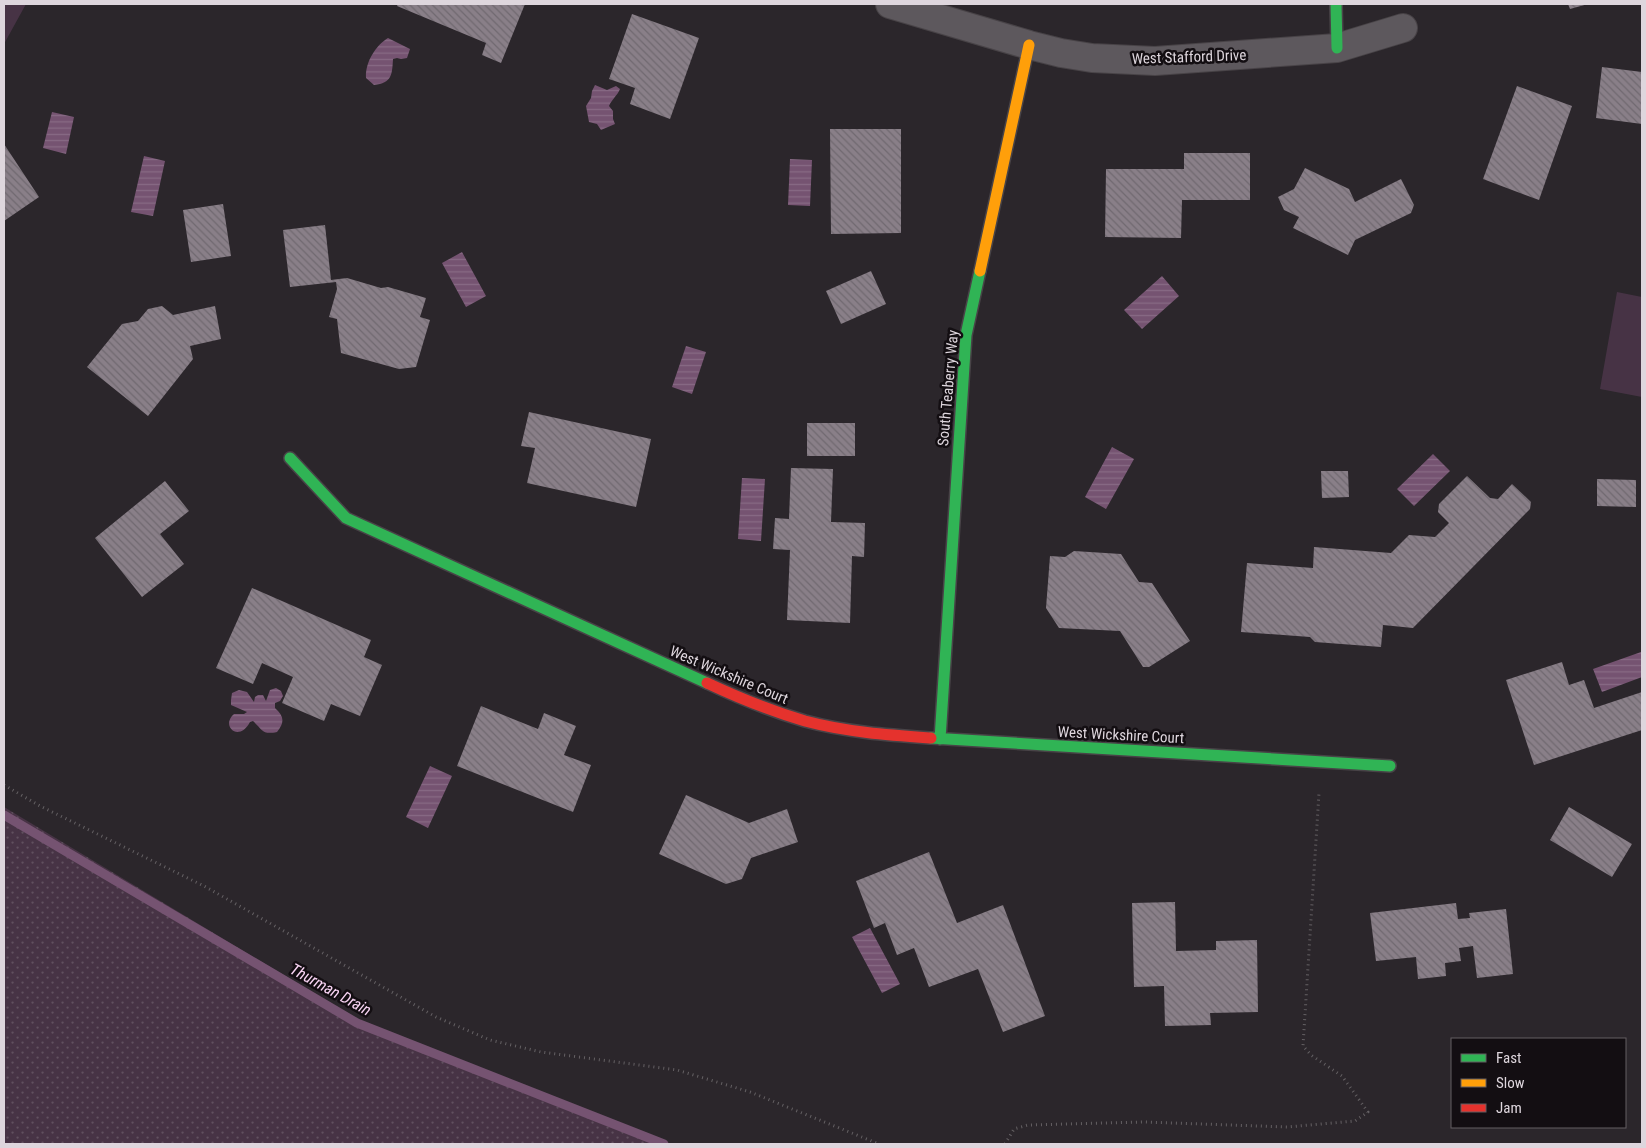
<svg xmlns="http://www.w3.org/2000/svg" width="1646" height="1148" font-family="'Roboto Condensed',sans-serif">
<style>
.grass{fill:url(#grass-dots)}
.park{fill:#473345}
.water{fill:url(#water-rules)}
.lines{fill:none;stroke-linecap:round;stroke-linejoin:round}
.stream{stroke:#755371;stroke-width:9}
.building{fill:url(#building-back-hatch)}
.street-casing{stroke:#484347;stroke-width:30}
.fast-casing{stroke:#484347;stroke-width:14}
.slow-casing{stroke:#484347;stroke-width:14}
.jam-casing{stroke:#484347;stroke-width:14}
.path{stroke:#656164;stroke-width:3;stroke-dasharray:1 4;stroke-linecap:butt}
.street{stroke:#5d585d;stroke-width:28}
.fast{stroke:#30b455;stroke-width:11}
.slow{stroke:#ff9f0a;stroke-width:11}
.jam{stroke:#e5322d;stroke-width:11}
.labels{text-anchor:middle;stroke-width:5;stroke-linejoin:round;paint-order:stroke}
.street-label{font-size:15px;fill:#ded6dd;stroke:#130e12}
.water-label{font-size:16px;font-style:italic;fill:#fad5f5;stroke:#130e12}
</style>
<defs>
<pattern id="grass-dots" width="8" height="8" patternUnits="userSpaceOnUse" patternTransform="scale(1.25)"><rect width="8" height="8" fill="#473345"/><path d="M2 2h.1M6 6h.1" fill="none" stroke="#61505f" stroke-width="1.8" stroke-linecap="round"/></pattern>
<pattern id="water-rules" width="6" height="5" patternUnits="userSpaceOnUse" patternTransform="scale(1.25)"><rect width="6" height="5" fill="#755371"/><path d="M0 2.5h6" fill="none" stroke="#886b85"/></pattern>
<pattern id="building-back-hatch" width="6" height="6" patternUnits="userSpaceOnUse" patternTransform="scale(1.25)"><rect width="6" height="6" fill="#897f88"/><path d="M-1 5l2 2M0 0l6 6M5-1l2 2" fill="none" stroke="#706970"/></pattern>
</defs>
<rect width="100%" height="100%" fill="#2b262b"/>
<path class="grass" d="M 4,807 L 380,1033 L 654,1144 L 4,1144 Z"/>
<path class="park" d="M 4,4 L 26,4 L 4,44 Z
M 1617,292 L 1642,297 L 1642,397 L 1600,389 Z"/>
<path class="water" d="M 388,38 L 410,49 L 407,58 L 401,59 L 397,58 L 393,59 C 392,75 392,83 374,85 L 366,78 C 365,63 375,46 388,38 Z
M 595,85 L 607,90 L 616,86 L 620,89 C 617,96 612,99 609,106 L 613,111 L 613,119 L 615,124 L 601,130 L 597,124 L 589,122 L 586,106 L 591,98 L 592,91 Z
M 52,112 L 74,117 L 66,154 L 43,148 Z
M 144,156 L 165,161 L 153,216 L 131,212 Z
M 790,159 L 812,160 L 810,206 L 788,205 Z
M 462,252 L 486,296 L 466,307 L 442,263 Z
M 1162,276 L 1179,296 L 1142,329 L 1124,310 Z
M 686,346 L 706,352 L 692,394 L 672,387 Z
M 1112,447 L 1134,459 L 1106,509 L 1085,497 Z
M 1433,454 L 1450,471 L 1414,506 L 1397,489 Z
M 742,478 L 765,479 L 761,541 L 738,539 Z
M 1641,652 L 1642,657 L 1642,677 L 1602,692 L 1593,669 Z
M 276,688 L 281,691 L 283,696 L 280,701 L 275,703 L 275,708 C 284,716 285,722 277,732 C 262,735 263,730 253,721 L 250,722 C 239,743 220,726 234,714 L 244,714 L 247,712 L 231,705 L 231,700 L 232,693 L 239,690 L 247,692 L 254,702 L 255,697 L 258,695 L 263,695 L 266,701 L 270,690 Z
M 430,766 L 452,776 L 428,828 L 406,817 Z
M 870,928 L 900,984 L 882,993 L 852,937 Z"/>
<g class="lines">
<path class="stream" d="M 4,815 L 357,1023 L 664,1144"/>
</g>
<path class="building" d="M 398,4 L 525,4 L 501,63 L 482,55 L 486,43 L 397,6 Z
M 1568,4 L 1588,4 L 1570,9 Z
M 632,14 L 699,38 L 670,119 L 630,104 L 635,88 L 609,79 Z
M 1602,67 L 1642,72 L 1642,124 L 1596,118 Z
M 1517,86 L 1572,106 L 1539,200 L 1483,179 Z
M 830,129 L 901,129 L 901,233 L 831,234 Z
M 4,144 L 39,197 L 4,221 Z
M 1184,153 L 1250,153 L 1250,200 L 1182,200 L 1181,238 L 1105,237 L 1106,169 L 1184,169 Z
M 1305,168 L 1349,189 L 1355,202 L 1401,179 L 1414,205 L 1411,213 L 1355,240 L 1348,255 L 1293,228 L 1299,217 L 1284,210 L 1278,197 L 1294,189 Z
M 223,204 L 231,256 L 191,262 L 183,210 Z
M 325,225 L 331,280 L 347,278 L 381,288 L 388,287 L 426,298 L 420,317 L 430,320 L 416,367 L 399,369 L 341,353 L 337,319 L 329,317 L 337,289 L 336,282 L 290,287 L 283,230 Z
M 871,271 L 886,304 L 841,324 L 826,291 Z
M 162,306 L 173,315 L 215,306 L 221,339 L 190,346 L 193,359 L 148,416 L 87,367 L 122,324 L 138,321 L 148,309 Z
M 529,412 L 651,439 L 636,507 L 527,483 L 535,448 L 521,446 Z
M 807,423 L 855,423 L 855,456 L 807,456 Z
M 791,468 L 833,469 L 831,522 L 865,523 L 864,557 L 852,556 L 850,623 L 787,620 L 790,550 L 773,549 L 775,518 L 789,519 Z
M 1321,471 L 1348,471 L 1349,497 L 1322,498 Z
M 1467,476 L 1490,498 L 1498,499 L 1512,484 L 1531,502 L 1530,509 L 1413,628 L 1383,625 L 1381,647 L 1315,642 L 1310,637 L 1241,632 L 1247,563 L 1313,568 L 1314,547 L 1391,553 L 1409,535 L 1435,537 L 1449,523 L 1438,512 L 1439,504 Z
M 1597,479 L 1636,480 L 1636,507 L 1597,506 Z
M 165,481 L 189,511 L 160,534 L 184,564 L 142,597 L 95,538 Z
M 1074,551 L 1121,554 L 1139,582 L 1152,583 L 1190,641 L 1149,667 L 1143,667 L 1120,631 L 1059,628 L 1046,608 L 1050,556 L 1065,557 Z
M 252,588 L 371,640 L 364,657 L 382,665 L 360,716 L 331,704 L 324,721 L 282,703 L 293,677 L 262,663 L 253,684 L 216,668 Z
M 1562,662 L 1569,685 L 1584,680 L 1594,708 L 1642,692 L 1642,730 L 1534,765 L 1506,680 Z
M 481,706 L 538,729 L 544,713 L 576,726 L 564,755 L 591,765 L 573,812 L 457,766 Z
M 686,795 L 749,823 L 787,809 L 798,842 L 751,858 L 742,879 L 726,884 L 659,854 Z
M 1569,807 L 1632,844 L 1612,877 L 1550,840 Z
M 929,852 L 957,923 L 1003,905 L 1045,1016 L 1003,1032 L 978,969 L 929,987 L 914,948 L 897,955 L 885,923 L 874,928 L 856,881 Z
M 1175,902 L 1176,951 L 1216,950 L 1216,941 L 1257,940 L 1258,1012 L 1210,1013 L 1211,1025 L 1165,1026 L 1164,986 L 1134,987 L 1132,903 Z
M 1456,903 L 1458,919 L 1470,918 L 1469,913 L 1506,909 L 1513,974 L 1477,978 L 1473,946 L 1459,948 L 1461,961 L 1445,963 L 1446,976 L 1418,979 L 1416,957 L 1376,961 L 1370,913 Z"/>
<g class="lines">
<defs>
<path id="street" d="M 890,4 L 1029,45 L 1061,53 L 1092,58 L 1155,61 L 1337,48 L 1403,28"/>
<path id="fast" d="M 1336,4 L 1337,48
M 290,458 L 346,518 L 707,683
M 931,738 L 1390,766
M 940,739 L 966,335 L 980,271"/>
<path id="slow" d="M 980,271 L 1029,45"/>
<path id="jam" d="M 707,683 C 739,698 771,711 805,721 C 846,732 889,735 931,738"/>
</defs>
<use href="#street" class="street-casing"/>
<use href="#fast" class="fast-casing"/>
<use href="#slow" class="slow-casing"/>
<use href="#jam" class="jam-casing"/>
<path class="path" d="M 4,785 L 40,806 L 204,886 L 436,1017 L 490,1040 L 541,1052 L 677,1070 L 750,1092 L 879,1144
M 1005,1144 L 1014,1129 L 1028,1125 L 1144,1122 L 1287,1127 L 1355,1121 L 1368,1112 L 1342,1076 L 1311,1055 L 1303,1046 L 1319,793"/>
<use href="#street" class="street"/>
<use href="#fast" class="fast"/>
<use href="#slow" class="slow"/>
<use href="#jam" class="jam"/>
</g>
<g class="labels">
<g class="street-label">
<text transform="translate(1189 57) rotate(-2)" y="5">West Stafford Drive</text>
<text transform="translate(948 388) rotate(-85)" y="5">South Teaberry Way</text>
<text transform="translate(729 675) rotate(23)" y="5">West Wickshire Court</text>
<text transform="translate(1121 735) rotate(3)" y="5">West Wickshire Court</text>
</g>
<g class="water-label">
<text transform="translate(331 989) rotate(29)" y="6">Thurman Drain</text>
</g>
</g>
<rect width="1646" height="1148" fill="none" stroke="#ded6dd" stroke-width="10"/>
<rect x="1451" y="1038" width="175" height="90" fill="#130e12" stroke="#645e63"/>
<rect x="1461" y="1054" width="25" height="8" fill="#30b455" stroke="#645e63"/>
<text x="1496" y="1063" font-size="15" fill="#ded6dd">Fast</text>
<rect x="1461" y="1079" width="25" height="8" fill="#ff9f0a" stroke="#645e63"/>
<text x="1496" y="1088" font-size="15" fill="#ded6dd">Slow</text>
<rect x="1461" y="1104" width="25" height="8" fill="#e5322d" stroke="#645e63"/>
<text x="1496" y="1113" font-size="15" fill="#ded6dd">Jam</text>
</svg>
